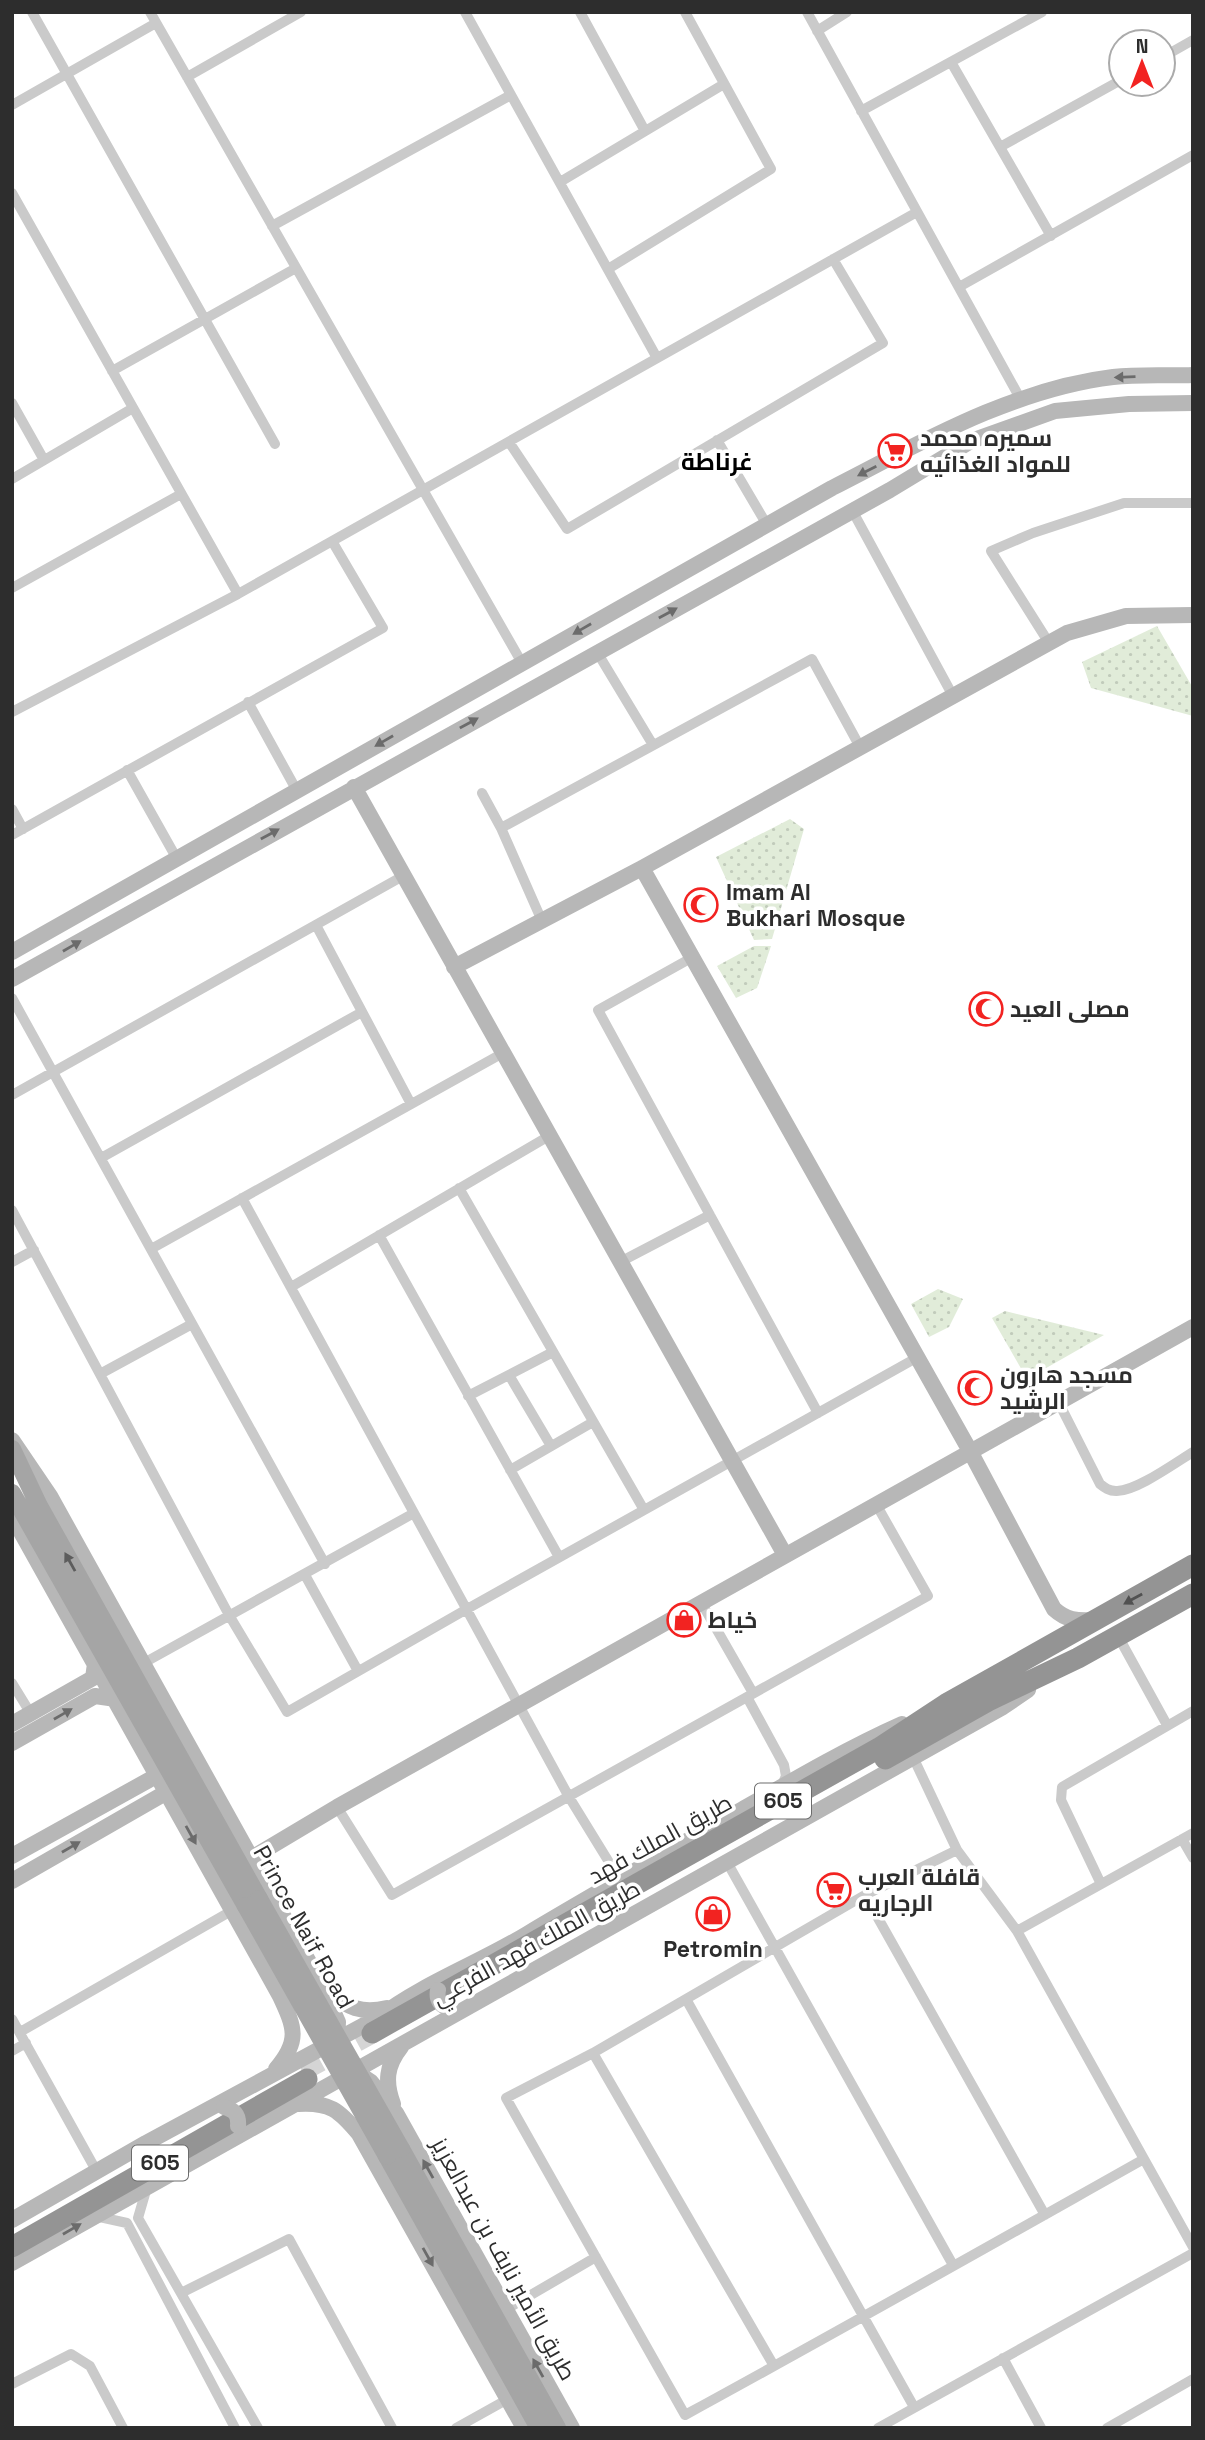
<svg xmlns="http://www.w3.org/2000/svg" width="1205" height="2440" font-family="'Space Grotesk',Cairo,sans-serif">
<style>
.grass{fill:url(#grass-dots)}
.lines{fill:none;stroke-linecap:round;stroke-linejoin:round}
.highway-tunnel{stroke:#d5d5d5;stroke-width:21;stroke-dasharray:21 10;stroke-linecap:butt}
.street{stroke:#cacaca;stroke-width:10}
.secondary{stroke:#b7b7b7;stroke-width:16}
.primary{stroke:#a5a5a5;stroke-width:18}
.highway{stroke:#949494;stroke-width:21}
.secondary-bridge{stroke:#b7b7b7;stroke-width:16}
.primary-bridge{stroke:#a5a5a5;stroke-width:18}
.oneway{fill:#6b6b6b}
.oneway2{fill:#5d5d5d}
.oneway3{fill:#515151}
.labels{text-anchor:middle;stroke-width:7;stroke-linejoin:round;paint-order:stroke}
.shield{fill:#fff;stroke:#6c6c6c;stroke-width:2}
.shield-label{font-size:21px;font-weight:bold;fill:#2d2d2d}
.poi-label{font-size:23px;font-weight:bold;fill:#2d2d2d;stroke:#fff;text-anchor:start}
.street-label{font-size:23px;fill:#2d2d2d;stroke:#fff}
.neighbourhood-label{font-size:24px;font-weight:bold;fill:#000;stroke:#fff}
</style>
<defs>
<pattern id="grass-dots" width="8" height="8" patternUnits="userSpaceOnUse" patternTransform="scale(1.75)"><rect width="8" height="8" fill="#e1ecd9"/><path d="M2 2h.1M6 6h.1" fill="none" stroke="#c1cbbb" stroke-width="1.8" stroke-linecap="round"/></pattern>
</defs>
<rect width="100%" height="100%" fill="#fff"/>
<path class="grass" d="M 1157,626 L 1193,688 L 1193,716 L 1091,688 L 1082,662 Z
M 790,819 L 804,829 L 772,939 L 754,940 L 716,857 Z
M 754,946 L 771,946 L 757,988 L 736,998 L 717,966 Z
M 938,1289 L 963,1299 L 949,1327 L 929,1337 L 911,1304 Z
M 1005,1311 L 1104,1335 L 1027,1379 L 992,1318 Z"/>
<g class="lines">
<path class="highway-tunnel" d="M 302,2071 L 372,2033"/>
<path class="street" d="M 32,12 L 275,444
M 150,12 L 522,663
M 465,12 L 657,358
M 580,12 L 645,131
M 807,12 L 1021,400
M 817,31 L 847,12
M 1163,57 L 1193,40
M 951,62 L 1051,236
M 187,77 L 301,12
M 12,105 L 156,23
M 861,111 L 1042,12
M 1000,147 L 1121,80
M 560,182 L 724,84
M 12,193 L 238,594
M 272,226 L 511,95
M 608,269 L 771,169 L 685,12
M 959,287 L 1193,155
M 112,371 L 296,268
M 12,403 L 44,460
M 717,440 L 767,525
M 509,442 L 567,529 L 883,343 L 833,259
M 12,479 L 133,408
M 852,510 L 953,696
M 12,588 L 181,494
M 1049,643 L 991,551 L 1033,533 L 1124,503 L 1193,503
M 597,652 L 653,745
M 248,702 L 297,791
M 12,712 L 238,594 L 917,212
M 127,770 L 177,859
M 482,793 L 501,828
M 12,809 L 23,829
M 12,835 L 383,628 L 332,541
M 542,921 L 501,828 L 812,659 L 860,747
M 316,925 L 411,1104
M 693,957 L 598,1010 L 818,1413
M 12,998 L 325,1564
M 12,1095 L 403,876
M 101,1158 L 362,1012
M 459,1188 L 644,1510
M 242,1198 L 569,1797 L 612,1867 L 620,1872 L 630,1872
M 12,1210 L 229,1615 L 287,1712 L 467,1609 L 918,1357
M 379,1235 L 559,1557
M 151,1249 L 503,1053
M 12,1262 L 34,1250
M 620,1262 L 710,1215
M 291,1287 L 549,1136
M 100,1374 L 192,1324
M 509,1375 L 551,1446
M 468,1396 L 553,1352
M 1059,1403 L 1100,1484 C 1105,1488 1109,1491 1116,1491 C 1135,1492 1175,1463 1193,1452
M 510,1470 L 593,1422
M 305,1575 L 358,1671
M 701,1602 L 753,1693
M 1118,1636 L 1167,1725
M 142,1664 L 414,1513
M 12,1683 L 31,1714
M 747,1697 L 784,1765 L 786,1776 L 781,1787
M 913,1757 L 957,1850 L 1017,1931 L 1193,2247
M 337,1807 L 392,1895 L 928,1596 L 876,1504
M 1182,1839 L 1193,1858
M 957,1850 L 865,1895 L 593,2053 L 506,2098 L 685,2415 C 839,2331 991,2245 1144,2159
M 727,1862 L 953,2265
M 1101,1884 L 1061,1800 L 1062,1787 L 1193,1711
M 865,1895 L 1045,2215
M 1017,1931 L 1193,1833
M 686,1999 L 914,2407
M 12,2019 L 97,2172
M 20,2032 L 233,1910
M 12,2051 L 26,2043
M 593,2053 L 774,2366
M 147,2187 L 138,2218 L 258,2428
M 95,2216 L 127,2223 L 235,2428
M 181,2293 L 289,2239 L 392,2428
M 505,2310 L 596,2257
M 1003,2358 L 1041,2428
M 12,2384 L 71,2354 L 90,2366 L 123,2428
M 456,2428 L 508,2399
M 878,2428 L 1193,2253
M 1107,2428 L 1193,2379"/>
<path class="secondary" d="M 354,787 L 785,1555
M 642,868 L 970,1451 L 1054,1609 C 1066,1620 1077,1621 1093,1620
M 12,952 L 832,488 C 920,443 1013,389 1113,377 C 1139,374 1166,376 1193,375
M 454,967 L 642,868 L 1067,633 L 1126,616 L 1193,615
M 12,979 L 890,490 L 971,441 L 1055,411 L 1129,404 L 1193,403
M 12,1440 L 50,1496 L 320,1982 L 338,2022 L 337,2040
M 12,1516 L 280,1996 C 295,2028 300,2041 276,2069
M 12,1724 L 93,1678 L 95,1664
M 12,1743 L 95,1696 L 116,1699
M 12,1856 L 158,1775
M 250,1859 L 337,1807 L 1193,1327
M 12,1881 L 167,1792
M 329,1991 C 347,2008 362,2014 387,2008
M 362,2076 L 371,2082 L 396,2113 L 572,2428
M 298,2104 C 330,2102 339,2110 359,2134 L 524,2428
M 393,2104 C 385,2082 386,2066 401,2047
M 12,2220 L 146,2143 L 379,2017 C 424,1983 479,1963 527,1934 C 599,1891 671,1850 743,1809 C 795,1779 848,1748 902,1724
M 12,2263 L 1003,1707 L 1028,1690"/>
<path class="primary" d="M 12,1449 L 39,1506 L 259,1899
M 12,1493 L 246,1906
M 401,2149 L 557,2428
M 387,2156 L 539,2428"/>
<path class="highway" d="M 885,1759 L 988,1701 L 1078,1658 L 1193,1594
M 372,2033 L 879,1748 L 946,1704 L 1193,1565
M 12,2247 L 307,2079"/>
<path class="secondary-bridge" d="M 438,1990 C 436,2000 441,2007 452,2009
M 224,2107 C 235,2110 239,2115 238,2126"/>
<path class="primary-bridge" d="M 259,1899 L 401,2149
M 246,1906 L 387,2156"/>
</g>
<defs><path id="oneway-solid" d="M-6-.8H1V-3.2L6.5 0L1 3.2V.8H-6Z" transform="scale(1.75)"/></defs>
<g class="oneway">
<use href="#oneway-solid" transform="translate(1125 377) rotate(178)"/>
<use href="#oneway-solid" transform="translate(867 471) rotate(153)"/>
<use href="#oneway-solid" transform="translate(668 613) rotate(-29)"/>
<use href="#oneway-solid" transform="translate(582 629) rotate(150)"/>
<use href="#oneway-solid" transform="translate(469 723) rotate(-29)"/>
<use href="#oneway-solid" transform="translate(384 741) rotate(150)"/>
<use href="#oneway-solid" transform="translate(270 834) rotate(-29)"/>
<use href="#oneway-solid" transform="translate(72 946) rotate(-30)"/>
<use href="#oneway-solid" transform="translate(63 1714) rotate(-30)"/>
<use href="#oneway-solid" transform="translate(191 1835) rotate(61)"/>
<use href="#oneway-solid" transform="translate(71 1847) rotate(-30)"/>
<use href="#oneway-solid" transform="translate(428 2169) rotate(-119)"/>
<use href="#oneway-solid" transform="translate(72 2229) rotate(-30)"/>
<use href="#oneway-solid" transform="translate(428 2257) rotate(61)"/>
<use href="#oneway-solid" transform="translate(538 2368) rotate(-119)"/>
</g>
<use class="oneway2" href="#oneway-solid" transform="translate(70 1562) rotate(-119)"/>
<use class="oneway3" href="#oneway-solid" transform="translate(1133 1599) rotate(151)"/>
<defs>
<symbol id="supermarket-ring" viewBox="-11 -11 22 22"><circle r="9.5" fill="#fff" stroke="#f22321" stroke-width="1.5"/><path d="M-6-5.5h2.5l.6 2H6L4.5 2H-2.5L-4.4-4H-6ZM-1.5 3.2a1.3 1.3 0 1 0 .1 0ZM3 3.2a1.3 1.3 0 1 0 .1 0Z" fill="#f22321"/></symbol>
<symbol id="mosque-ring" viewBox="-11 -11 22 22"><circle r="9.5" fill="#fff" stroke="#f22321" stroke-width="1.5"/><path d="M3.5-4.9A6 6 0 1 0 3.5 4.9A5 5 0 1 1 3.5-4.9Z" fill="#f22321"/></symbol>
<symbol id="shop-ring" viewBox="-11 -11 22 22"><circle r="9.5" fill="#fff" stroke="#f22321" stroke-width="1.5"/><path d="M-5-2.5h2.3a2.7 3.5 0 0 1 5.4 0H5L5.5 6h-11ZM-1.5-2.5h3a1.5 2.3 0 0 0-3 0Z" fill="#f22321"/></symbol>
</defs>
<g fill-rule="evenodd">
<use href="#supermarket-ring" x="876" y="432" width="38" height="38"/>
<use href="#mosque-ring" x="682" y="886" width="38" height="38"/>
<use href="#mosque-ring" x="967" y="990" width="38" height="38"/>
<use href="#mosque-ring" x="956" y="1369" width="38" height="38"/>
<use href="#shop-ring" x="665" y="1601" width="38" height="38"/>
<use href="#supermarket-ring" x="815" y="1871" width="38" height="38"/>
<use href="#shop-ring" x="694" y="1895" width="38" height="38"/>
</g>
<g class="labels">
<g class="shield">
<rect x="755" y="1783.5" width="56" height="35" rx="5"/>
<rect x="132" y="2145.5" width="56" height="35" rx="5"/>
</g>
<g class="shield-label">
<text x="783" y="1808">605</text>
<text x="160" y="2170">605</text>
</g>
<g class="poi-label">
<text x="920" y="446">سميره محمد<tspan x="920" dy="26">للمواد الغذائيه</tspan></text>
<text x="726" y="900">Imam Al<tspan x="726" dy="26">Bukhari Mosque</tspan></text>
<text x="1010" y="1017">مصلى العيد</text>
<text x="1000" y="1383">مسجد هارون<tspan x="1000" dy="26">الرشيد</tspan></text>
<text x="708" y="1628">خياط</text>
<text x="858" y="1885">قافلة العرب<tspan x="858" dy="26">الرجاريه</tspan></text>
<text x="713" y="1957" text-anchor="middle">Petromin</text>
</g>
<g class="street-label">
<text transform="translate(660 1839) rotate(-29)" y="8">طريق الملك فهد</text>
<text transform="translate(304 1927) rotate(61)" y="8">Prince Naif Road</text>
<text transform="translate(536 1943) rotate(-29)" y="8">طريق الملك فهد الفرعي</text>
<text transform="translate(504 2259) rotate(61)" y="8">طريق الأمير نايف بن عبدالعزيز</text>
</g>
<g class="neighbourhood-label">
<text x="717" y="470">غرناطة</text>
</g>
</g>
<rect width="1205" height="2440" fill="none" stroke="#2d2d2d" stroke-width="28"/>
<g transform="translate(1142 63)"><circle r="33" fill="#ffffff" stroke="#ababab" stroke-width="2"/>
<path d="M0-5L12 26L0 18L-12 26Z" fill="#f22321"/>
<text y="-10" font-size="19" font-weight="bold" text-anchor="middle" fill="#2d2d2d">N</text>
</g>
</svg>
